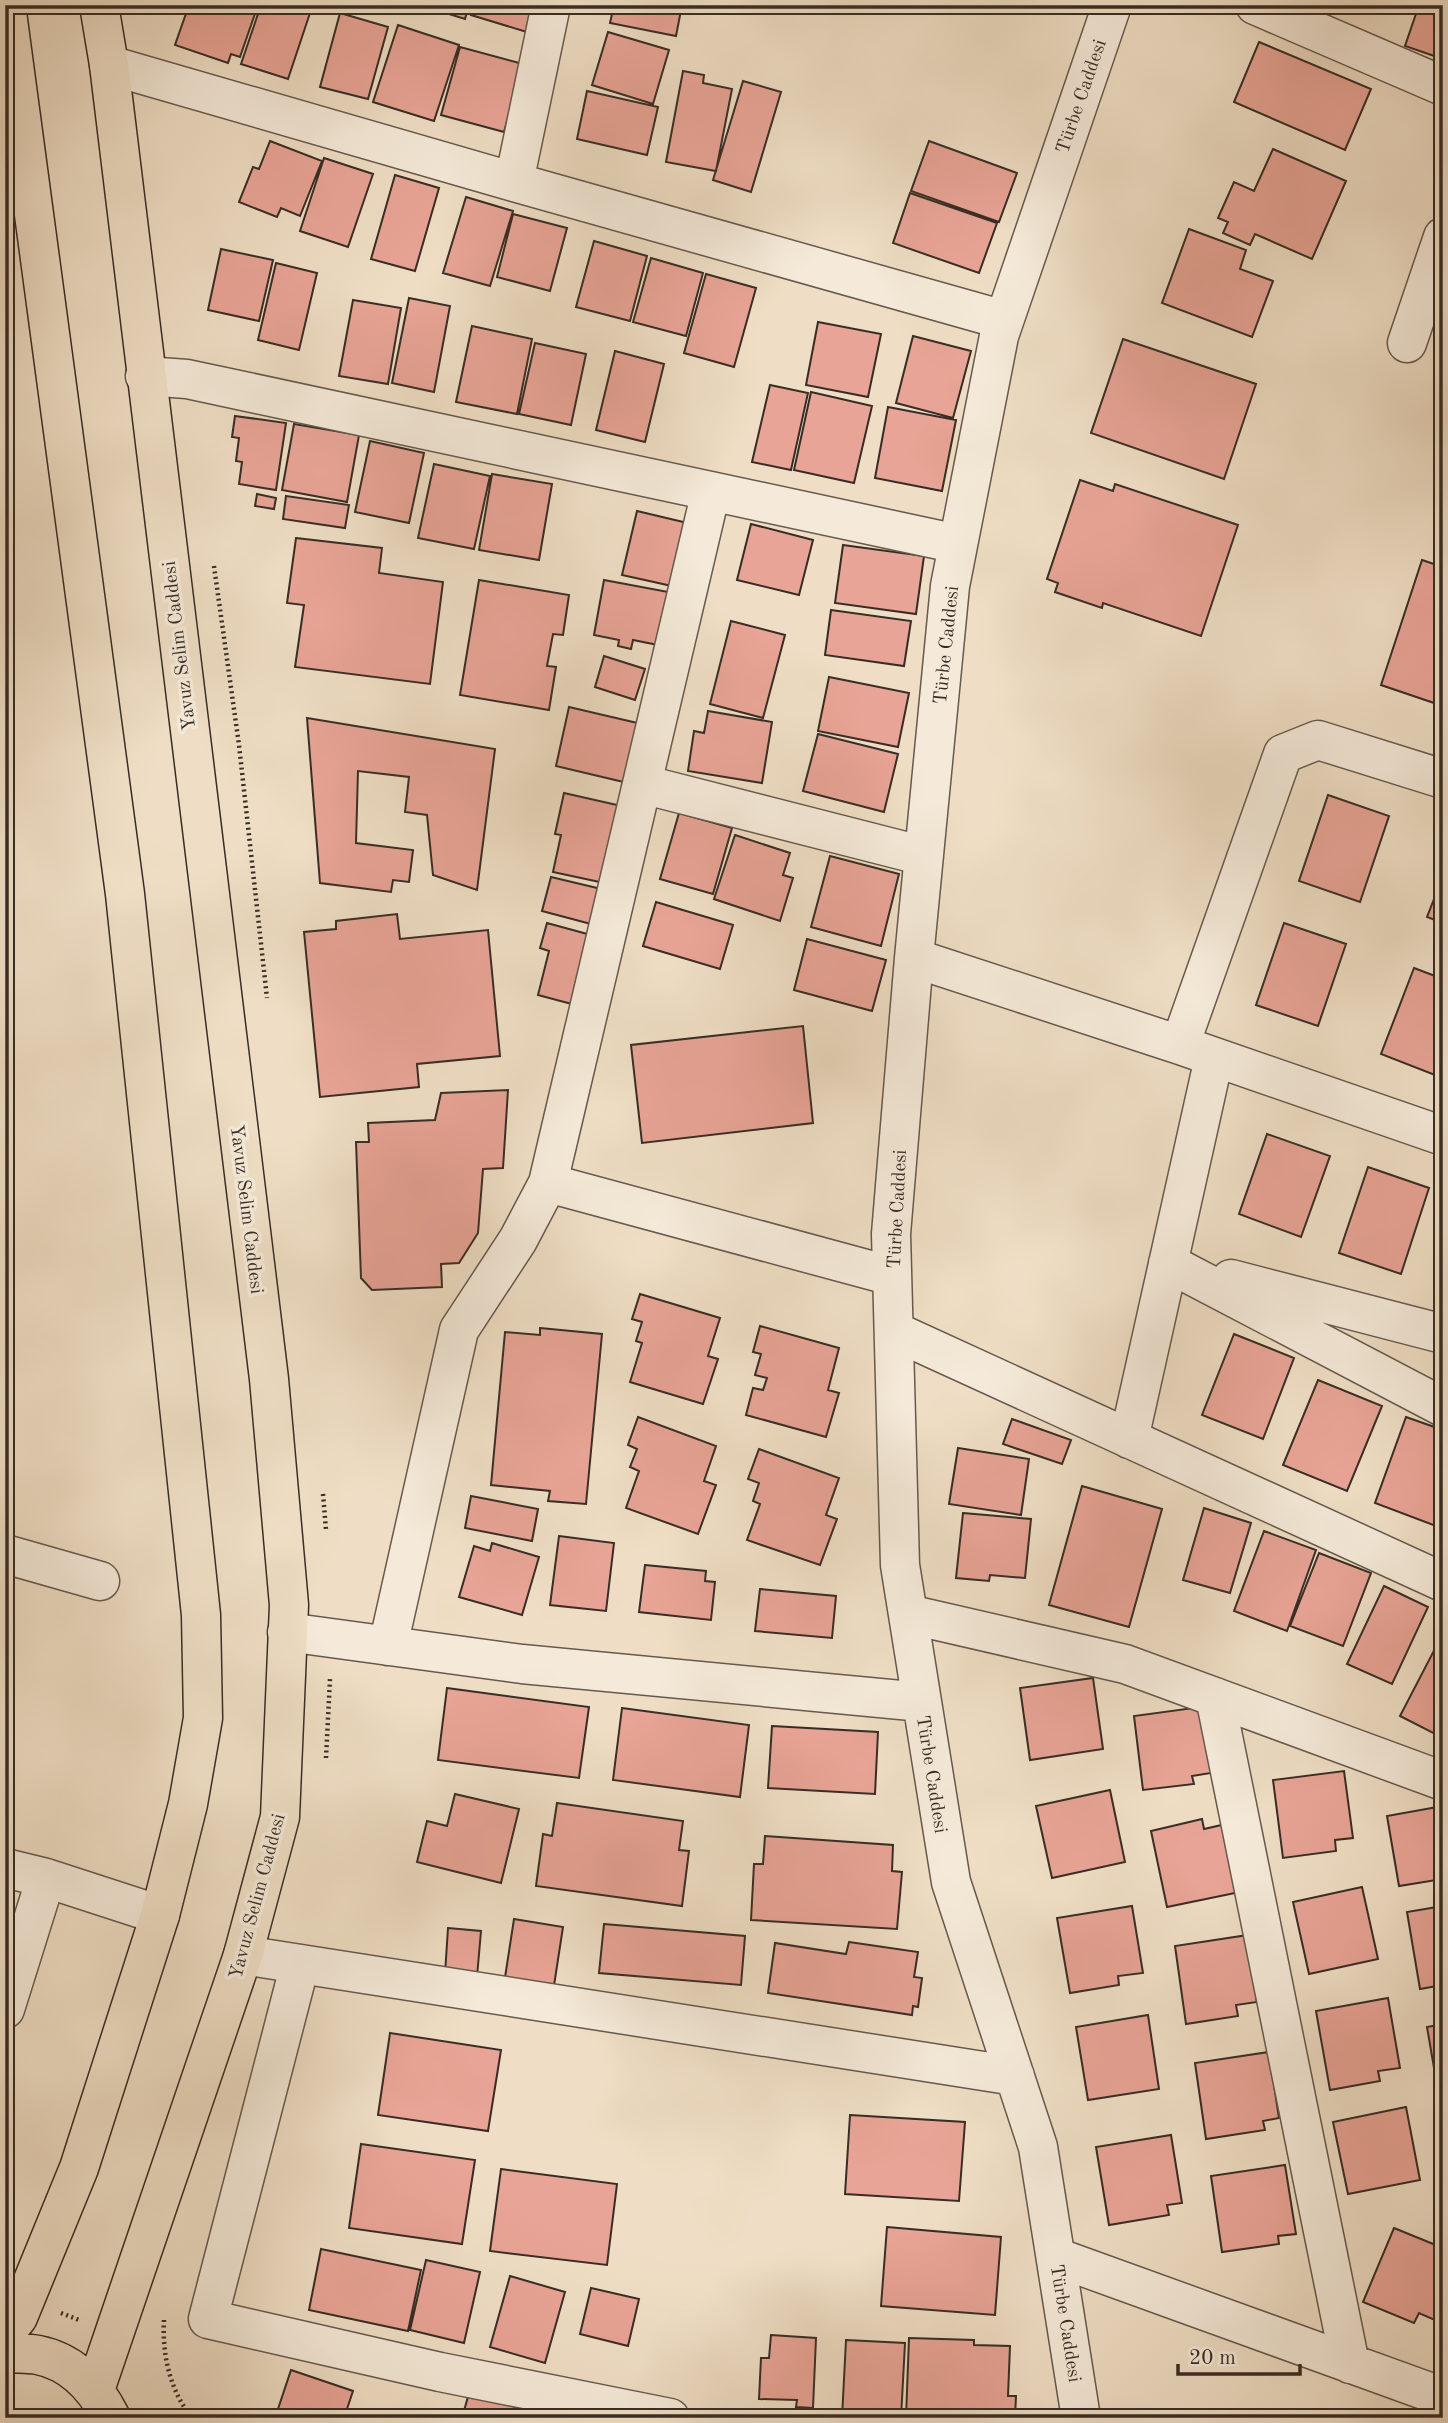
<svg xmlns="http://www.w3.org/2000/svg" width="1448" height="2423" font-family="'Old Standard TT',serif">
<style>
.building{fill:#e8a496;stroke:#382d25;stroke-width:2}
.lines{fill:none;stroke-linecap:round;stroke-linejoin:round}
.minor-casing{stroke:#66594d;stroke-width:41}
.major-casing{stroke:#382d25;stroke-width:41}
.path{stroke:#382d25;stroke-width:4.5;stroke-dasharray:2 3.5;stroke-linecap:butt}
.minor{stroke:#f5ead9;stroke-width:38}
.major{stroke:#efdec5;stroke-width:38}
.labels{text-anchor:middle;stroke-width:7;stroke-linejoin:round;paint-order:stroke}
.street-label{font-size:19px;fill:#382d25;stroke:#f5ead9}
</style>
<rect width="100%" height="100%" fill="#efdec5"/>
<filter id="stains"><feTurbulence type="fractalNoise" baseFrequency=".00286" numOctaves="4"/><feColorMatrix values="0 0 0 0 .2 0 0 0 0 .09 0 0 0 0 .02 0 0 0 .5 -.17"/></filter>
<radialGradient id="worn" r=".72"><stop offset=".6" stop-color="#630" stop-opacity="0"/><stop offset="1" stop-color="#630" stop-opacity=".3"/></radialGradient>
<path class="building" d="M 189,5 L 258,5 L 240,57 L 231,54 L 228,63 L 175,45 Z
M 261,5 L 295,5 L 311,10 L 288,79 L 241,64 Z
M 420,5 L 469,5 L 465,19 Z
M 474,5 L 538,5 L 530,33 L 471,15 Z
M 614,5 L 682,5 L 676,36 L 610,23 Z
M 1419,5 L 1443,5 L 1443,59 L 1405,46 Z
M 340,13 L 388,27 L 368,99 L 320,87 Z
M 398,25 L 459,45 L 434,121 L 373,102 Z
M 608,32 L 669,50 L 653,104 L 592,85 Z
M 1259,42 L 1371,89 L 1345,150 L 1234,102 Z
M 460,47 L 523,64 L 504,132 L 441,115 Z
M 683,71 L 704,75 L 703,83 L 732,89 L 716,171 L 666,162 Z
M 743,81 L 781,92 L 751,192 L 713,180 Z
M 587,91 L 658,107 L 647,155 L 577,139 Z
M 270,141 L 322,161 L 300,216 L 281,208 L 277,217 L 239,202 L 253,167 L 259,169 Z
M 929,141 L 1017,173 L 999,222 L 911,191 Z
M 1273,149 L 1346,181 L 1312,259 L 1255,234 L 1250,245 L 1223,233 L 1228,222 L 1218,218 L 1234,182 L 1254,191 Z
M 324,158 L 373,174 L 348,247 L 300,231 Z
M 395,175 L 439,188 L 415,271 L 371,259 Z
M 910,193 L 997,223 L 979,273 L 893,243 Z
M 466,197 L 513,211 L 490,286 L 443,273 Z
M 513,214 L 567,228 L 550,291 L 497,277 Z
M 1189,229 L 1246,250 L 1240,269 L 1273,281 L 1252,337 L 1162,303 Z
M 594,241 L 647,256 L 630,321 L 576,307 Z
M 221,249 L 273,260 L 259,321 L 208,310 Z
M 651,258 L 703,273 L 686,336 L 633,322 Z
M 276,263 L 317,273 L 299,350 L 258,340 Z
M 706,274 L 756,288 L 734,367 L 684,353 Z
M 409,298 L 450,306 L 434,392 L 392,383 Z
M 353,300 L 401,308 L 388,384 L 339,376 Z
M 818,322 L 881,334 L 868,397 L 806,385 Z
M 472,326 L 532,339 L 517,414 L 456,402 Z
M 913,336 L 971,351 L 953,418 L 896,403 Z
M 1123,339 L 1256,384 L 1224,479 L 1091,433 Z
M 535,343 L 586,354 L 571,425 L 519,414 Z
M 615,351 L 664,364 L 645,442 L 596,430 Z
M 770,385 L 808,393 L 791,470 L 752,462 Z
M 811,392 L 872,406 L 854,483 L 794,470 Z
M 888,407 L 956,420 L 942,491 L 875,478 Z
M 235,416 L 286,423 L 276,490 L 239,484 L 242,462 L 236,461 L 239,438 L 232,437 Z
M 294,424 L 359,435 L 347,502 L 282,490 Z
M 370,441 L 424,453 L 409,523 L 355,512 Z
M 434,464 L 490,476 L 474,549 L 418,538 Z
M 492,474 L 552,484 L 539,560 L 479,550 Z
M 1080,480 L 1113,491 L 1115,484 L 1238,525 L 1201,636 L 1103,603 L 1102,608 L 1055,592 L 1058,583 L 1047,579 Z
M 257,494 L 276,498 L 274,509 L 255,506 Z
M 1443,494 L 1443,521 L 1435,518 Z
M 286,496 L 349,505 L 345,528 L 283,519 Z
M 637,511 L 696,525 L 681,588 L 622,575 Z
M 751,524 L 813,540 L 799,595 L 737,580 Z
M 296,538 L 382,548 L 379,573 L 443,582 L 430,684 L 295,667 L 304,605 L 287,603 Z
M 843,545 L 924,556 L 916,614 L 835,603 Z
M 1422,560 L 1443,567 L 1443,706 L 1381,685 Z
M 479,580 L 569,595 L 563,635 L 553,634 L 547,666 L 556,667 L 549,710 L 460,695 Z
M 604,580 L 679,594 L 668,647 L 633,640 L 631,649 L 618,646 L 619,640 L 594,635 Z
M 831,610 L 911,621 L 904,666 L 825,655 Z
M 731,621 L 785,635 L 763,718 L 710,704 Z
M 604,656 L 645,669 L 635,700 L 595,687 Z
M 829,677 L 909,693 L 898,747 L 818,731 Z
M 569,707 L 646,725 L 632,784 L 556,766 Z
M 708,711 L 772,722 L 762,783 L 688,771 L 694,731 L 704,733 Z
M 307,718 L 495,749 L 477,890 L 433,875 L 427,815 L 405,812 L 409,777 L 358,771 L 356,843 L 413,850 L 409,882 L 393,880 L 391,892 L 320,883 Z
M 818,734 L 898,754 L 884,812 L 803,791 Z
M 564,793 L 626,807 L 609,884 L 553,872 L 561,835 L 555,834 Z
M 1328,795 L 1389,816 L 1360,902 L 1299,881 Z
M 679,813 L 732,828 L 713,894 L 660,879 Z
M 735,835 L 790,853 L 783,875 L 793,878 L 780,921 L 714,899 Z
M 830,856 L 899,874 L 881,946 L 811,927 Z
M 1443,876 L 1443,923 L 1427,917 Z
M 551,877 L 614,892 L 606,928 L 542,911 Z
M 656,902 L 733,925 L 720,969 L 643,946 Z
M 397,914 L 400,939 L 488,930 L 500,1056 L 417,1064 L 419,1087 L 320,1097 L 304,932 L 336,929 L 336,921 Z
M 547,923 L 602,938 L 583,1007 L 538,995 L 549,951 L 540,948 Z
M 1284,923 L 1346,944 L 1318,1026 L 1256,1005 Z
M 807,939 L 886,960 L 872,1011 L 794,990 Z
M 1414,968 L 1443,979 L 1443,1070 L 1440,1077 L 1381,1054 Z
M 803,1026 L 813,1123 L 642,1143 L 631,1045 Z
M 508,1090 L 503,1168 L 483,1169 L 478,1233 L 459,1263 L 441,1264 L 442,1287 L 372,1290 L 361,1278 L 356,1142 L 369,1142 L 368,1123 L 435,1120 L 441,1093 Z
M 1267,1134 L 1330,1156 L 1301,1237 L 1239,1214 Z
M 1368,1167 L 1429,1188 L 1401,1274 L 1339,1253 Z
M 640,1294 L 720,1318 L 708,1356 L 718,1359 L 703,1404 L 630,1382 L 642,1343 L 636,1341 L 642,1322 L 632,1319 Z
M 760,1326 L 839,1348 L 828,1390 L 839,1393 L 826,1437 L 746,1415 L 753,1388 L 763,1390 L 767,1378 L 755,1375 L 761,1354 L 753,1352 Z
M 540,1328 L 602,1334 L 586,1504 L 548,1501 L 550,1491 L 491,1485 L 505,1332 L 540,1335 Z
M 1234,1334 L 1294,1358 L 1263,1439 L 1202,1415 Z
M 1318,1380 L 1382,1406 L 1347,1491 L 1283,1465 Z
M 638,1417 L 716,1446 L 704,1481 L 716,1485 L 698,1534 L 626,1508 L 639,1471 L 630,1467 L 637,1449 L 628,1445 Z
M 1406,1417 L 1443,1430 L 1443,1508 L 1436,1526 L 1375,1503 Z
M 1012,1419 L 1071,1440 L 1062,1464 L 1003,1444 Z
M 958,1448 L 1029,1459 L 1021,1515 L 949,1504 Z
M 759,1449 L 839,1478 L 826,1515 L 837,1519 L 820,1565 L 747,1540 L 760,1504 L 753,1501 L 759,1483 L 748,1479 Z
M 1082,1486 L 1162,1509 L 1129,1627 L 1049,1605 Z
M 471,1496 L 538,1509 L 532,1541 L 465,1528 Z
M 1204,1508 L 1251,1523 L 1230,1593 L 1183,1580 Z
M 963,1513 L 1031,1519 L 1025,1578 L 990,1575 L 989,1581 L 956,1578 Z
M 1264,1531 L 1316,1550 L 1287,1631 L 1234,1611 Z
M 559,1536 L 614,1543 L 606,1611 L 550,1605 Z
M 492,1543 L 539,1557 L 522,1615 L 459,1597 L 474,1546 L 490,1551 Z
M 1319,1553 L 1371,1573 L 1343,1646 L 1290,1626 Z
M 645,1565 L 706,1571 L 705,1581 L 715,1582 L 711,1620 L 639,1612 Z
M 1384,1586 L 1428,1607 L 1392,1684 L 1347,1664 Z
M 760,1589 L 836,1596 L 832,1638 L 755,1631 Z
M 1441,1637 L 1443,1638 L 1441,1737 L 1400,1716 Z
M 1093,1678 L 1103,1749 L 1030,1760 L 1020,1688 Z
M 447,1688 L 589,1707 L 579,1778 L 438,1760 Z
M 1208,1706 L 1217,1772 L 1192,1776 L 1194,1784 L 1143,1790 L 1134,1716 Z
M 622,1708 L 749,1725 L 740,1797 L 613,1780 Z
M 772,1726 L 878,1732 L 875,1794 L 768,1788 Z
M 1344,1771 L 1353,1838 L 1335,1840 L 1336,1851 L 1283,1858 L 1273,1780 Z
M 1110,1790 L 1125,1862 L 1052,1878 L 1036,1806 Z
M 455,1794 L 519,1809 L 501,1883 L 417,1862 L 427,1821 L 447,1826 Z
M 557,1803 L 683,1821 L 679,1850 L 689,1851 L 682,1906 L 536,1886 L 543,1834 L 552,1836 Z
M 1443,1806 L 1443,1879 L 1399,1886 L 1387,1816 Z
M 1202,1819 L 1204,1829 L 1226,1824 L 1240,1892 L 1167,1907 L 1151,1831 Z
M 765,1836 L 893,1845 L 892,1871 L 902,1872 L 897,1929 L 751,1920 L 754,1864 L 763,1864 Z
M 1362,1887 L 1378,1959 L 1309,1974 L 1293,1902 Z
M 1132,1906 L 1143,1973 L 1118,1976 L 1119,1985 L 1070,1993 L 1057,1918 Z
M 1443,1906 L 1443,1985 L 1420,1989 L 1407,1912 Z
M 514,1919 L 563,1927 L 553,1992 L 504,1984 Z
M 604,1924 L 745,1936 L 741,1985 L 599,1973 Z
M 448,1928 L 481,1931 L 477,1977 L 445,1974 Z
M 1248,1935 L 1257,2002 L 1236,2005 L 1238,2016 L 1186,2024 L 1175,1946 Z
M 849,1942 L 918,1952 L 914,1977 L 922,1978 L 918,2007 L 913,2006 L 912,2015 L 768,1993 L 775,1943 L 846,1954 Z
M 1388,1998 L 1400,2068 L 1378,2071 L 1380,2081 L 1330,2090 L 1316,2011 Z
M 1148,2015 L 1159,2089 L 1088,2100 L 1076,2027 Z
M 1443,2024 L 1443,2103 L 1440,2103 L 1427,2027 Z
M 390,2033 L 501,2050 L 488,2131 L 378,2115 Z
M 1269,2052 L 1279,2118 L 1263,2121 L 1265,2130 L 1206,2139 L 1195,2063 Z
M 1406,2107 L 1420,2180 L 1348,2194 L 1333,2122 Z
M 850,2115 L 965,2122 L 959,2201 L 845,2194 Z
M 1171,2135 L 1182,2203 L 1167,2205 L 1169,2215 L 1109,2225 L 1096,2147 Z
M 361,2144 L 475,2160 L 462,2244 L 349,2228 Z
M 1285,2165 L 1296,2234 L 1278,2236 L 1279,2244 L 1222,2252 L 1211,2176 Z
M 501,2169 L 617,2184 L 607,2265 L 490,2251 Z
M 887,2227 L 1001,2237 L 995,2315 L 881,2306 Z
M 1394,2228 L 1443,2248 L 1443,2307 L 1437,2321 L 1419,2313 L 1414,2323 L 1363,2302 Z
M 321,2249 L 421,2270 L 408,2331 L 309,2310 Z
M 426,2260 L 480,2272 L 464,2343 L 410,2330 Z
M 510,2276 L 565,2292 L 545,2363 L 490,2347 Z
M 591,2288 L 639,2299 L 628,2346 L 580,2334 Z
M 771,2335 L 816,2338 L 813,2408 L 796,2407 L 797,2400 L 759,2399 L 761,2358 L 769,2358 Z
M 909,2338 L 974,2340 L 974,2345 L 1010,2346 L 1008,2396 L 1016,2396 L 1015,2418 L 906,2418 Z
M 846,2340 L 905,2343 L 901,2418 L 842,2418 Z
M 291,2370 L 353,2391 L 344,2418 L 275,2418 Z
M 469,2393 L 535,2413 L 534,2418 L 462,2418 Z"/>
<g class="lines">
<defs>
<path id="minor" d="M 1255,5 L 1443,86
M 109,65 L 514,182 L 1004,320
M 514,182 L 551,5
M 1407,343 L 1443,237
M 145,376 L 187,379 L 958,544
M 642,784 L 924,856
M 914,958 L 1180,1045 L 1443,1136
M 1180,1045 L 1283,754 L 1318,740 L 1443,779
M 548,1183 L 711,491
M 1168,1263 L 1443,1407
M 1231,1279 L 1443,1334
M 894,1331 L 1443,1582
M 1129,1439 L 1214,1058
M 5,1554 L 100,1581
M 908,1614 L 1125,1664 L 1443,1781
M 287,1632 L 522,1664 L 922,1702
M 388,1646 L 459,1330 L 518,1240 L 548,1183 L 892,1276
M 1215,1697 L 1350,2364
M 5,1868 L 46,1878 L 160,1915
M 243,1955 L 1015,2076
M 300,1964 L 208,2319 L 440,2372 L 670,2418
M 5,2009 L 46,1878
M 1056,2257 L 1443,2397
M 1081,2418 L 1038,2147 L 951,1882 L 900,1565 L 891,1234 L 914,958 L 950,586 L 999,336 L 1112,5"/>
<path id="major" d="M 5,2333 L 18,2317 L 79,2168 L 160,1915 L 188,1804 L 203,1718 L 201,1615 L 125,894 L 6,5
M 5,2353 C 16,2354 28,2353 38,2355 C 73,2362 96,2388 111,2418
M 95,2390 L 243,1955 L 280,1817 L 289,1605 L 269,1379 L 109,65 L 99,5"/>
</defs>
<use href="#minor" class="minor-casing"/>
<use href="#major" class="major-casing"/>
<path class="path" d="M 214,566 L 239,745 L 267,998
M 323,1494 L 326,1530
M 326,1758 L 330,1679
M 61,2313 L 79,2320
M 164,2320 C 162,2355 170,2391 192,2418"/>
<use href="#minor" class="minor"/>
<use href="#major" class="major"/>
</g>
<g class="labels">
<g class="street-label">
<text transform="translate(1080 96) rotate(-71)" y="7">Türbe Caddesi</text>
<text transform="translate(945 645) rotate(-84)" y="7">Türbe Caddesi</text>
<text transform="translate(178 646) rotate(-97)" y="7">Yavuz Selim Caddesi</text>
<text transform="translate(248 1209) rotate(83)" y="7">Yavuz Selim Caddesi</text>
<text transform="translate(896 1209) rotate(-87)" y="7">Türbe Caddesi</text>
<text transform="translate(933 1774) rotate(81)" y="7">Türbe Caddesi</text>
<text transform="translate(256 1896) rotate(-75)" y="7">Yavuz Selim Caddesi</text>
<text transform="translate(1067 2323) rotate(81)" y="7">Türbe Caddesi</text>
</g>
</g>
<rect width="1448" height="2423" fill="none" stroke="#efdec5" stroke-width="28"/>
<rect x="7" y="7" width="1434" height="2409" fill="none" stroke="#382d25" stroke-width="3.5"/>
<rect x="14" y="14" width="1420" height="2395" fill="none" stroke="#382d25" stroke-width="2"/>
<path d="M1178 2364v10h122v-10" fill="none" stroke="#382d25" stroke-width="3.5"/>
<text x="1189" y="2364" font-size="21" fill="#382d25" stroke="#f5ead9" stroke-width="5" paint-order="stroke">20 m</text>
<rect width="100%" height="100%" filter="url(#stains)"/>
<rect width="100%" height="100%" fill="url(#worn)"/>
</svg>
